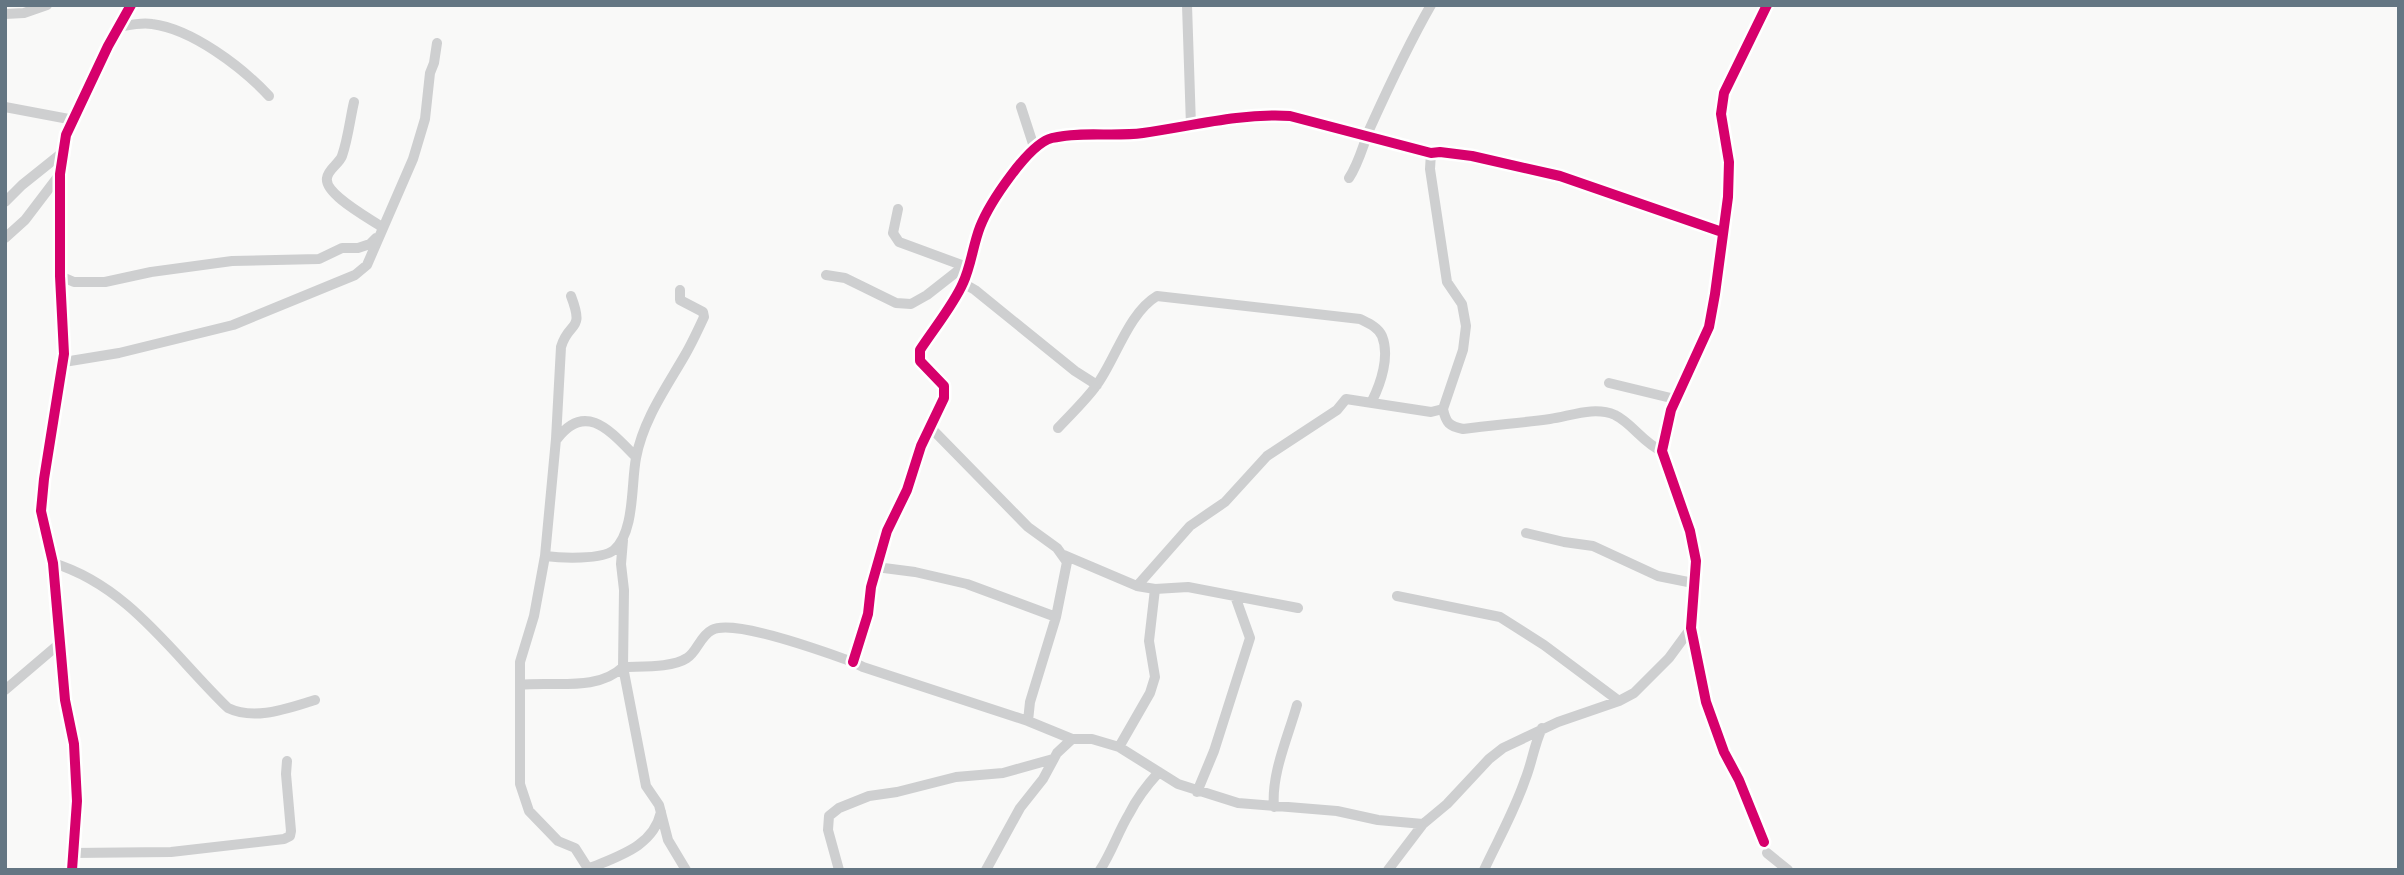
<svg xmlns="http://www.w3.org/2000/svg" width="2404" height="875" font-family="Helvetica,sans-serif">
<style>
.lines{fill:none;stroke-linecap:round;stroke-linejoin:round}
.minor{stroke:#cecfd0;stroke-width:10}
.tertiary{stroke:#cecfd0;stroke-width:12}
.cycleway-casing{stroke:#fff;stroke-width:15}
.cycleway{stroke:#d6006c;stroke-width:10}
</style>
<rect width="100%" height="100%" fill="#f9f9f8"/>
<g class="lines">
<path class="minor" d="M 1187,5 L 1191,126
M 5,14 L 24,13 L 47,5
M 119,27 C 130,25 141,22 152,24 C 192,29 242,67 269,96
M 354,102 C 350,119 348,139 342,156 C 339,164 328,169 327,178 C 324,194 369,218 382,227
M 5,107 L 74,120
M 1021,107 L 1034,147
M 1349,178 C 1359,163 1363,145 1370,128 C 1389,86 1408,45 1431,5
M 5,202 L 22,185 L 62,153
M 898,209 L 893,233 L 899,242 L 967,267
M 5,238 L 25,220 L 60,174
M 826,275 L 845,278 L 896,303 L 911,304 L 927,295 L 964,266
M 60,276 L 74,282 L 105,282 L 151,272 L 232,261 L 319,259 L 342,248 L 358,248 L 370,244 L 376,238
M 963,283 L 975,290 L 1075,371 L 1097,385
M 571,296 C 585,333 569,320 561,347 L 556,439 L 545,556 L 534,616 L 520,662 L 520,784 L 529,811 L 558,841 L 575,848 L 589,870
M 64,362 L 119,353 L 233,325 L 355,275 L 367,265 L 413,159 L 425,119 L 430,73 L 434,63 L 437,43
M 1609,383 L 1675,399
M 1443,409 C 1446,423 1449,426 1463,429 C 1492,425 1521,423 1550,419 C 1571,416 1594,406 1615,415 C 1633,424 1643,443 1662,451
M 931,428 L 1028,527 L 1057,548 L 1067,562 L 1056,617 L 1030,702 L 1028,721
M 1058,428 C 1071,414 1085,401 1096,386 C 1115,361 1128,313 1157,296 L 1360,319 C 1368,323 1378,327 1382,336 C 1390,356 1381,383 1372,401
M 557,439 C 586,400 612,433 636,457
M 1526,533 L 1564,542 L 1593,546 L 1658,576 L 1688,582 L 1695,580
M 623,540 L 621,564 L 624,590 L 623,667 L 629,698 L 646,786 L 659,805 L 668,840 L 686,870
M 1064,555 L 1137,586 L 1155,589 L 1188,587 L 1298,608
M 545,556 C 561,558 602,560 614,550 C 635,532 631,484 636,458 C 643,420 666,388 685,355 C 692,343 698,330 704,317 L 703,312 L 680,300 L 680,290
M 53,563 C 129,586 173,655 228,708 C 255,721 288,708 315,700
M 876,567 L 915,572 L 967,584 L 1056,617
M 1137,586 L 1190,526 L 1225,502 L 1267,456 L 1337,410 L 1346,399 L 1431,412 L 1443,409 L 1463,350 L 1466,326 L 1462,304 L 1447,282 L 1430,169 L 1431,153
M 1397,596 L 1500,617 L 1544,645 L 1619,701
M 853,662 L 868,614 L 871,587 L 887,531 L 907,490 L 921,446 L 944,398 L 944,386 L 920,361 L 920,350 C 933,330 954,304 963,283 C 971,266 973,245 980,227 C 989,204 1028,144 1052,138 C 1082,131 1113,137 1143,133 C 1192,126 1240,113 1290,116 L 1431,153 L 1440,152 L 1472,156 L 1560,176 L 1722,232
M 520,685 C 553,681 597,692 623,667 C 641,666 672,668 687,658 C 697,652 700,636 712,630 C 734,618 827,653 853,662 L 863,667 L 1028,721 L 1072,739
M 5,690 L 59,644
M 1119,747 L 1150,693 L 1155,677 L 1149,641 L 1155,589
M 1197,792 L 1214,751 L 1250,638 L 1235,596
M 1274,807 C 1271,774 1288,737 1297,705
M 1764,842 L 1739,780 L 1724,752 L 1706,702 L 1691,628 L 1696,561 L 1690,531 L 1662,451 L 1671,410 L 1709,327 L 1715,294 L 1728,197 L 1729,162 L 1721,114 L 1724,93 L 1767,5
M 72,853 L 171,852 L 284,839 L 290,836 L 291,831 L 286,774 L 287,761
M 1767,853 L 1788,870
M 588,869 C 618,856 653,847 661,812
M 839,870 L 828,830 L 829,816 L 839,808 L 869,796 L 897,792 L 956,777 L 1003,773 L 1053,759
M 986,870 L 1020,808 L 1043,779 L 1057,753 L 1072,739 L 1092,739 L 1119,747 L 1178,784 L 1238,803 L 1337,811 L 1378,820 L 1423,824 L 1447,804 L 1489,759 L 1503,748 L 1558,722 L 1619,701 L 1634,693 L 1669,658 L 1691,628
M 1100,870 C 1112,852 1118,832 1129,814 C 1137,798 1147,785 1159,772
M 1388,870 L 1423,824
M 1484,870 C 1498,840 1514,812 1525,780 C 1532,763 1534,745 1542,728"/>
<path class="tertiary" d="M 72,870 L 77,801 L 74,744 L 65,700 L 53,563 L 41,511 L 44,479 L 64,354 L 60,276 L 60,174 L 66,135 L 108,46 L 131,5"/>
<defs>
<path id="cycleway" d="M 853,662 L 868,614 L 871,587 L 887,531 L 907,490 L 921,446 L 944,398 L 944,386 L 920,361 L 920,350 C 933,330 954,304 963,283 C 971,266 973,245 980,227 C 989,204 1028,144 1052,138 C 1082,131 1113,137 1143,133 C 1192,126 1240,113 1290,116 L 1431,153 L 1440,152 L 1472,156 L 1560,176 L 1722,232
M 1764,842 L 1739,780 L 1724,752 L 1706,702 L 1691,628 L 1696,561 L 1690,531 L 1662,451 L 1671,410 L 1709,327 L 1715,294 L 1728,197 L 1729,162 L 1721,114 L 1724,93 L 1767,5
M 72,870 L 77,801 L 74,744 L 65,700 L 53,563 L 41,511 L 44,479 L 64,354 L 60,276 L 60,174 L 66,135 L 108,46 L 131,5"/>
</defs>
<use href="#cycleway" class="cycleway-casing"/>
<use href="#cycleway" class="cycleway"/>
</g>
<rect width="2404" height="875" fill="none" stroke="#647683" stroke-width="14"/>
</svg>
